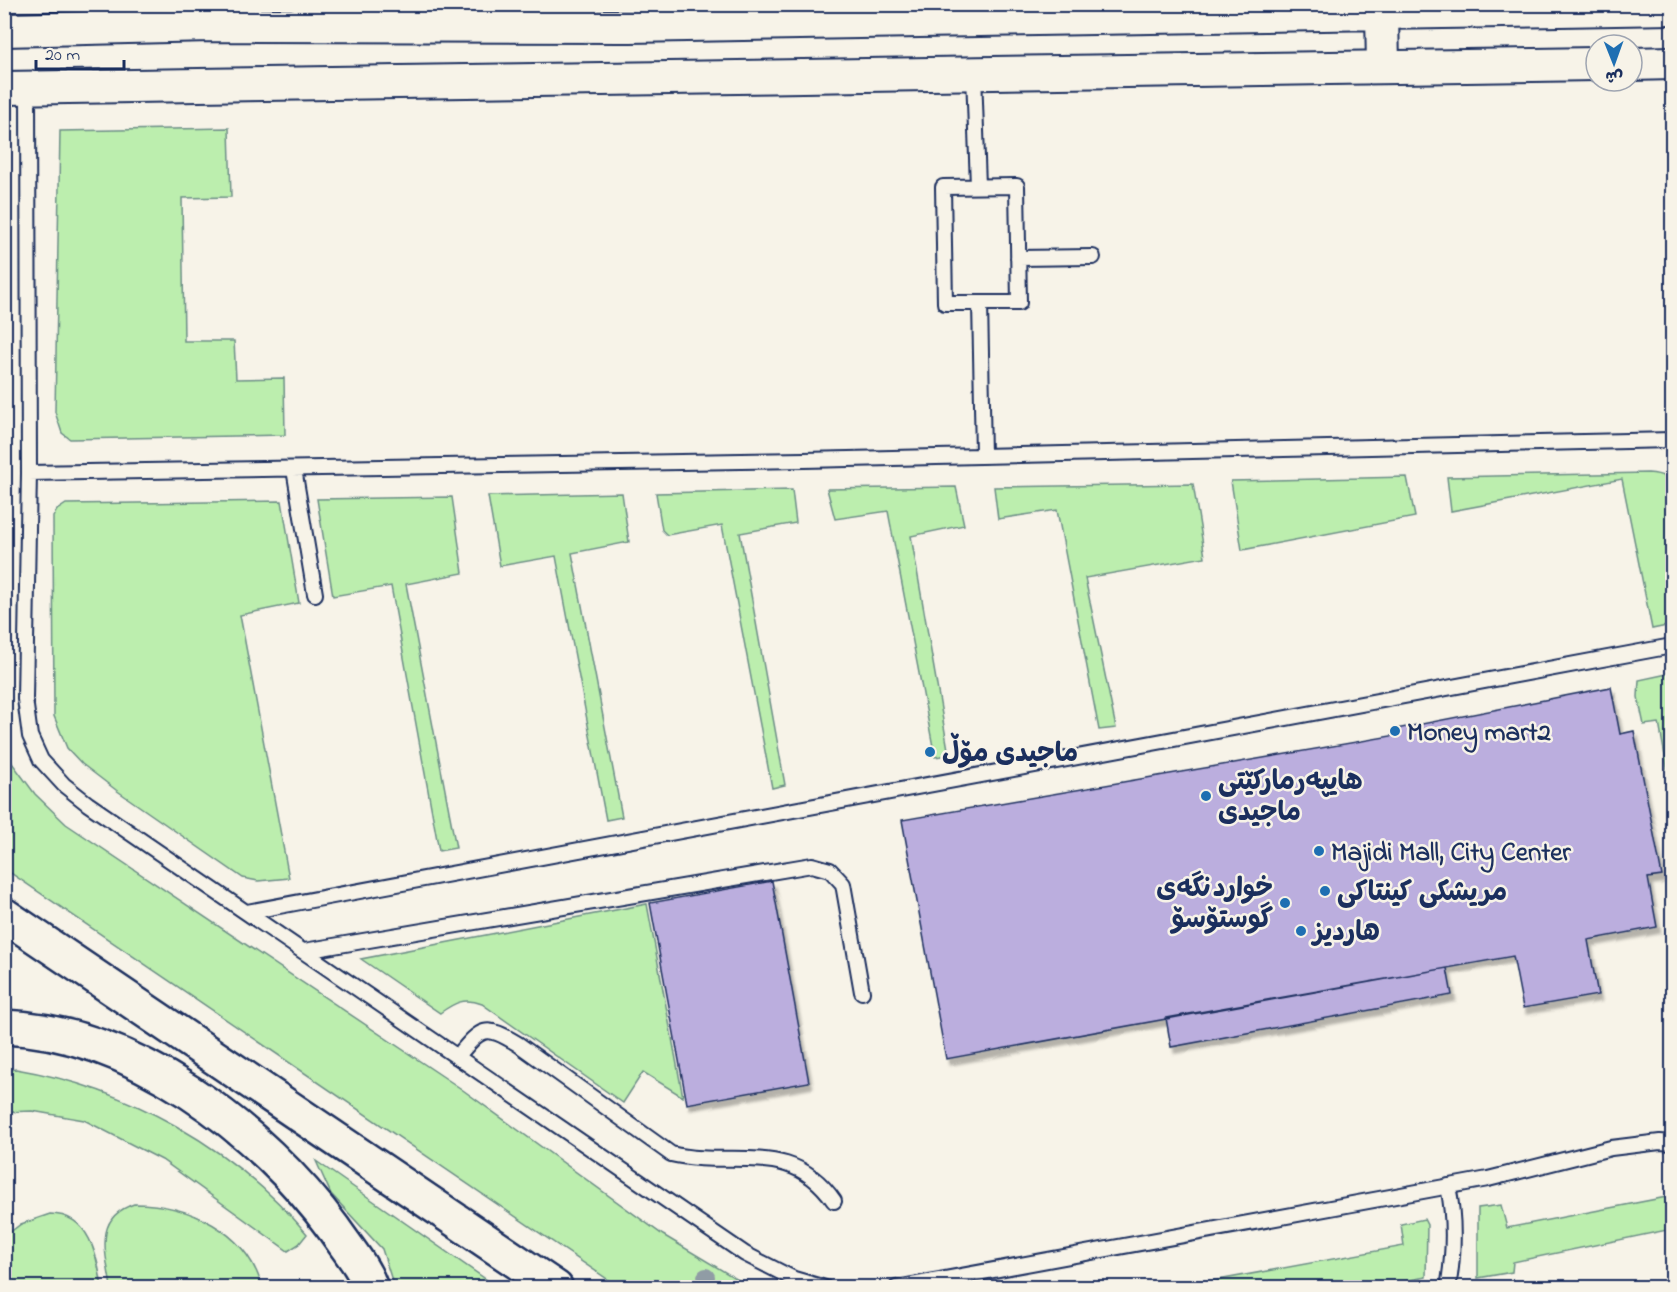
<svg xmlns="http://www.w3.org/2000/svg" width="1677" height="1292" font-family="'Indie Flower','Playpen Sans Arabic',sans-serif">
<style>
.green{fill:#bceeae;stroke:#6c8e86;stroke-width:1.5}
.building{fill:#bbaede;stroke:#1b2f5e;stroke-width:1.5;filter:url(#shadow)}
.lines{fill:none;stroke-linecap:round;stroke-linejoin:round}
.service-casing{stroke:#1b2f5e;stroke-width:18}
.tertiary-casing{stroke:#1b2f5e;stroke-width:36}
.motorway-casing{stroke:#1b2f5e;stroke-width:38}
.service{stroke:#f7f3e8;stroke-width:14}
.tertiary{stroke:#f7f3e8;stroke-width:32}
.motorway{stroke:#f7f3e8;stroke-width:33}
.tree{fill:#909ca5}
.poi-dot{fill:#1f6fb2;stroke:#f7f3e8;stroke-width:2}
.labels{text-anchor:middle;stroke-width:5;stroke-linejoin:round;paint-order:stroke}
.poi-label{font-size:27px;font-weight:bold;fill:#1b2f5e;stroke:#f7f3e8;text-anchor:start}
</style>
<defs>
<filter id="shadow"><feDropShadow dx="3.5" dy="6" stdDeviation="1.5" flood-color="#0004"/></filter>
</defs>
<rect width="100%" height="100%" fill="#f7f3e8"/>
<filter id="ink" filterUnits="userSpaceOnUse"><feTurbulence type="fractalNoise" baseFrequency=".0167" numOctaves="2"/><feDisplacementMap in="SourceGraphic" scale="12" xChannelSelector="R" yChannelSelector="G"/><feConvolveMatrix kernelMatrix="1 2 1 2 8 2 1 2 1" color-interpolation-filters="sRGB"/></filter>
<g filter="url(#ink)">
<path class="green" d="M 229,128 L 231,197 L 182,198 L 184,341 L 234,341 L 236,379 L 284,378 L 285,435 L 70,439 L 62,433 L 55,412 L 60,131 Z
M 1648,473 C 1662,474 1669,476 1672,491 L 1672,625 L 1652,629 L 1622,479 L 1451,511 L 1447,477 Z
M 1407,477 L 1415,517 L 1242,550 L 1231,481 Z
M 1193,484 L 1205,557 L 1085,578 L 1116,728 L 1099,730 L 1057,510 L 998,519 L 994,487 Z
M 956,487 L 964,525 L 911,536 L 949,755 L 935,757 L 888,511 L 835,519 L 827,489 Z
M 792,490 L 796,523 L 740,533 L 785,785 L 772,788 L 722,525 L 667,535 L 662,530 L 656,493 Z
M 622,493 L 629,542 L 572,553 L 622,817 L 606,820 L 556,556 L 500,566 L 488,496 Z
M 452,497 L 463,573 L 406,584 L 456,848 L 439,851 L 391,586 L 333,596 L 317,499 Z
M 282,501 L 299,603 L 240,615 L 289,878 L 258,881 L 243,878 L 116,790 L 82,764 L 67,748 L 54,716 L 53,517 L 57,510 L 66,504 Z
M 1672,673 L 1672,795 L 1659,723 L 1644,725 L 1638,697 L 1639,680 Z
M 4,734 L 12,763 L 35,794 L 66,824 L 460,1088 L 663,1235 L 750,1287 L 619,1287 L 5,869 Z
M 647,904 L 683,1097 L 643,1072 L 623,1103 L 482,1004 C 464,997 454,1003 440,1013 L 361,959 Z
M 16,1069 C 128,1088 234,1147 307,1234 L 299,1244 L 288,1251 L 162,1160 L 84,1120 L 32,1111 L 5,1112 L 5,1071 Z
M 316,1161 L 497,1287 L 394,1287 L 382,1249 L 331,1194 Z
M 1672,1196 L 1672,1229 L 1513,1262 L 1512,1272 L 1478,1278 L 1478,1208 L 1501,1205 L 1507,1228 Z
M 134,1204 C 188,1204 247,1231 262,1287 L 111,1287 C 106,1253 93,1218 134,1204 Z
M 50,1214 C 90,1214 97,1256 102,1287 L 5,1287 L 5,1236 L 21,1224 Z
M 1424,1219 L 1427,1225 L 1426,1277 L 1367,1288 L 1180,1287 L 1404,1246 L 1401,1224 Z"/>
<path class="building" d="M 1611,687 L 1620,734 L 1634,731 L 1662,876 L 1648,878 L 1657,927 L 1588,940 L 1598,995 L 1523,1008 L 1513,956 L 946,1059 L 902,820 L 1397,735 L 1396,729 Z
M 772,881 L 809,1082 L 687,1104 L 650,903 Z
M 1447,968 L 1452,995 L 1171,1047 L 1166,1018 Z"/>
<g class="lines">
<defs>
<path id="service" d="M 974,74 L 978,186
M 28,88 L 29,473 L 25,699 L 30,736 L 41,760 L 64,785 L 88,804 L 745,1254 L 794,1279 L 825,1288
M 1017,186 L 1019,303 L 945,303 L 943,187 Z
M 1018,258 L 1093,257
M 980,303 L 983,455
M 294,469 L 315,594
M 29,473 L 804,460 L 1672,440
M 247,912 L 1672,646
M 304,951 L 812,865 L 830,870 L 843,884 L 862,992
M 457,1057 C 482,1027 485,1024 518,1044 L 671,1154 C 733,1169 791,1138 834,1201
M 1448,1186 C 1455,1220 1454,1254 1448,1288
M 896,1288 L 1488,1179 L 1611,1148 L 1660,1142 L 1672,1143"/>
<path id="tertiary" d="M 1382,12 L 1383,67
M 4,30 L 210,25 L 630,26 L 1672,8
M 1632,64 L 1672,63
M 4,88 L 1596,64"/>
<path id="motorway" d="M 4,915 L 556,1288
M 4,1027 C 133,1032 261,1129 334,1229 C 347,1248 363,1266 371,1288"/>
</defs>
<use href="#service" class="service-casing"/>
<use href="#tertiary" class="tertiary-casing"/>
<use href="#motorway" class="motorway-casing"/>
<use href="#service" class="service"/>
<use href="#tertiary" class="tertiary"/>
<use href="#motorway" class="motorway"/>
</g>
<circle class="tree" cx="706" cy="1277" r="9"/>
</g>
<g class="poi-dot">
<circle cx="1395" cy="731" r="6"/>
<circle cx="930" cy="752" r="6"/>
<circle cx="1206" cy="796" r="6"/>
<circle cx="1319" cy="851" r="6"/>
<circle cx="1325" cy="891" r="6"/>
<circle cx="1285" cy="903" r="6"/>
<circle cx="1301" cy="931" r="6"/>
</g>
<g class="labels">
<g class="poi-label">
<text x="1407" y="740">Money mart2</text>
<text x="942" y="761">ماجیدی مۆڵ</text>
<text x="1218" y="789">هایپەرمارکێتی<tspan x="1218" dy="31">ماجیدی</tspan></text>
<text x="1331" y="860">Majidi Mall, City Center</text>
<text x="1273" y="896" text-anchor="end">خواردنگەی<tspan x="1273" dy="31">گوستۆسۆ</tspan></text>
<text x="1337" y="900">مریشکی کینتاکی</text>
<text x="1313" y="940">هاردیز</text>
</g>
</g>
<rect width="1677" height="1292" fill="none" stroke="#f7f3e8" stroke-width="24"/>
<rect x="12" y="12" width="1653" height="1268" fill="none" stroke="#1b2f5e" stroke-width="2" filter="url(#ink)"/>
<g transform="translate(1614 63) rotate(179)"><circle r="28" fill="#f7f3e8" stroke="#9fa5b1" stroke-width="1.5"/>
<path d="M0-4.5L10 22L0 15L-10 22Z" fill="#1f6fb2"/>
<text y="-9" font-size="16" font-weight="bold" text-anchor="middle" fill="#1b2f5e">ش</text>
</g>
<path d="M36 60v9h88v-9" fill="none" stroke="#1b2f5e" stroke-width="3"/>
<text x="45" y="60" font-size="18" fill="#1b2f5e" stroke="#f7f3e8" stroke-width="4.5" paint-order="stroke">20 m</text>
</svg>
